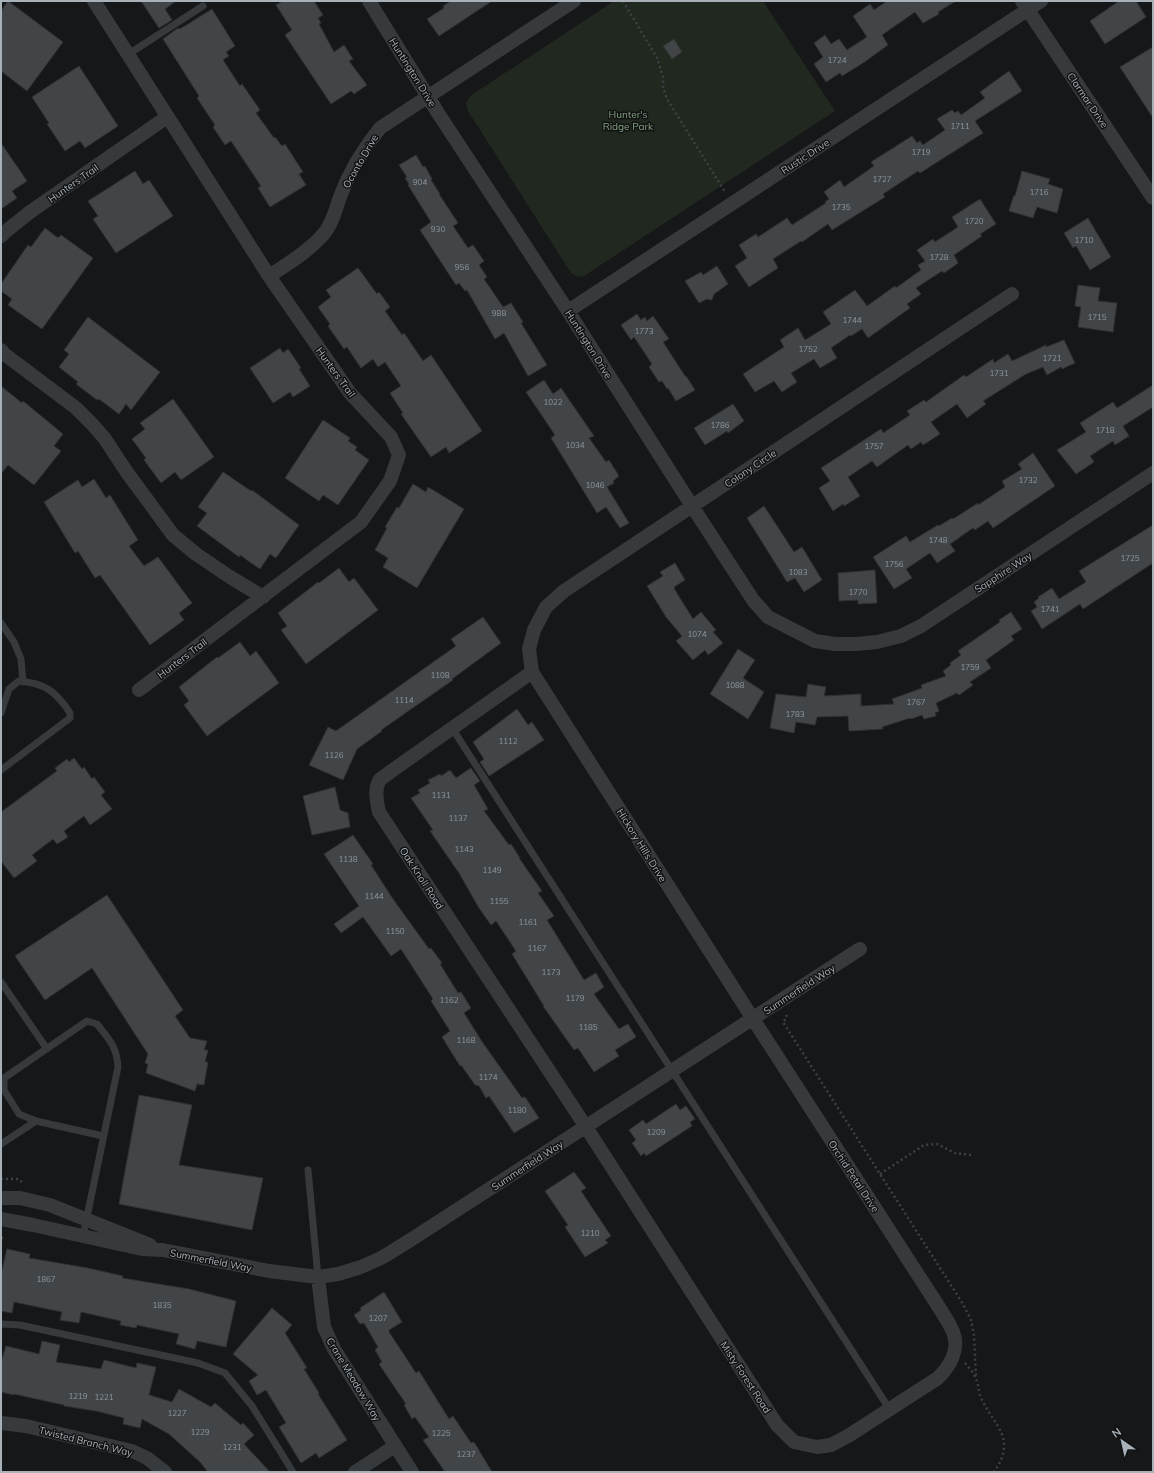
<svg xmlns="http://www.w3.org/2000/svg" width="1154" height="1473" font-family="Mulish,sans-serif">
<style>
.green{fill:#212820}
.building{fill:#424548;stroke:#303134}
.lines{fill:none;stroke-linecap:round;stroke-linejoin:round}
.path{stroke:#3d4144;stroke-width:2.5;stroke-dasharray:2 3;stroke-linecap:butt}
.service{stroke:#373a3d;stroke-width:7}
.minor{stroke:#373a3d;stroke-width:14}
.labels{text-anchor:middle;stroke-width:3;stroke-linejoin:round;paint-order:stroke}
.number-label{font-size:8px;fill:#8e969c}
.street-label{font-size:10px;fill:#a8b1b8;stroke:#111213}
.park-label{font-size:10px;fill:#85a37f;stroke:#111213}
</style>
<rect width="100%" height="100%" fill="#161718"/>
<path class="green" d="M 614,1 L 763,1 L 835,111 L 584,276 L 578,277 L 571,273 L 468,111 L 466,103 L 470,96 Z"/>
<path class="building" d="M 8,1 L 63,42 L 27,91 L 1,71 L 1,11 Z
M 141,1 L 176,1 L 165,9 L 172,20 L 159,28 Z
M 283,1 L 314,1 L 323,15 L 318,18 L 321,23 L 319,24 L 334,52 L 344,45 L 353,59 L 349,61 L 367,85 L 354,94 L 351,91 L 331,104 L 285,35 L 292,30 L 276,5 Z
M 451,1 L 492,1 L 439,36 L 427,19 L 444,8 L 443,6 Z
M 887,1 L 956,1 L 938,12 L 939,14 L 923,23 L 915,12 L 882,35 L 888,45 L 863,63 L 842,76 L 840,73 L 826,82 L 814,64 L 823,57 L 814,43 L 825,35 L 831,44 L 839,39 L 847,50 L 867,37 L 853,16 L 870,4 L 874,10 Z
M 1119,1 L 1136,1 L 1146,17 L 1105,44 L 1090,21 Z
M 212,9 L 235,46 L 226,52 L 229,56 L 223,60 L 240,86 L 242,84 L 260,110 L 256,113 L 274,138 L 275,137 L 282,146 L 285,144 L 303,172 L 299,174 L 306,185 L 270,207 L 258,188 L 261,186 L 231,141 L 225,145 L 213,127 L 215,125 L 197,98 L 199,96 L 163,39 L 178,28 L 179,29 L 185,26 Z
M 674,39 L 682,52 L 672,59 L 663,46 Z
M 1153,47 L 1153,118 L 1120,67 Z
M 79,66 L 118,126 L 85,148 L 80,141 L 65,151 L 47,124 L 49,123 L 32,97 Z
M 1009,71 L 1022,91 L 975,121 L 983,133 L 920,173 L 918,171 L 883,194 L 885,197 L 832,230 L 828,224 L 802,242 L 801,241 L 773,259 L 778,268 L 749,287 L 735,266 L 747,258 L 739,245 L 756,234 L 758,237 L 787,218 L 792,225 L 826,203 L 825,202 L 829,199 L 824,192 L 840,180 L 844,187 L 874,166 L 871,162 L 912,136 L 917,143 L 920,141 L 923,145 L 945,130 L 937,119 L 952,110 L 955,113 L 958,111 L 961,115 L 985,98 L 980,92 Z
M 1,143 L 27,181 L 12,191 L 17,198 L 1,209 Z
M 416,155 L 423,167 L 425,166 L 432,179 L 431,180 L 440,194 L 439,194 L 458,223 L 453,226 L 468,248 L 473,245 L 484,261 L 479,265 L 487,277 L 484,279 L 503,307 L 511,303 L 523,322 L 521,323 L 547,365 L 528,376 L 504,333 L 495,339 L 467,290 L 465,291 L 459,283 L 456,285 L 420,230 L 431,222 L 408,185 L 409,184 L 405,178 L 407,177 L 399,165 Z
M 135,171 L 143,184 L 149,180 L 173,216 L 116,253 L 93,219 L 98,216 L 88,201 Z
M 1022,171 L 1050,179 L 1048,184 L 1063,189 L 1057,213 L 1037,207 L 1033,218 L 1009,211 L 1014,195 L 1015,196 Z
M 980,199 L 996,224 L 980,234 L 982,236 L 954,255 L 958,263 L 944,273 L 942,271 L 916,288 L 921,294 L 907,304 L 910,308 L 868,338 L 862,329 L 851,336 L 850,335 L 831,348 L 837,358 L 820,368 L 814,359 L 791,373 L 797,382 L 782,392 L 774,381 L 755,392 L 743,374 L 784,347 L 780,340 L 798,328 L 805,340 L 831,324 L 823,312 L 855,290 L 867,306 L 895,286 L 896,288 L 921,270 L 918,265 L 925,261 L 917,250 L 933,239 L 935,242 L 958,227 L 952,217 Z
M 1088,218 L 1111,257 L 1090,270 L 1076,246 L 1073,248 L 1064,233 Z
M 45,228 L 58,238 L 61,235 L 93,258 L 42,329 L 8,305 L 12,299 L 1,291 L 1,284 L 28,245 L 31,247 Z
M 717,266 L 728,284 L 714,294 L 712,300 L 707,299 L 699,303 L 685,281 L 701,272 L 703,275 Z
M 358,268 L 377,294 L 379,292 L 390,307 L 385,311 L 402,335 L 404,333 L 423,361 L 431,355 L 482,431 L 449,453 L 446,447 L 431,457 L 401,414 L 403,413 L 390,393 L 401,386 L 385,362 L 378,367 L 373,359 L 361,368 L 347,347 L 344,349 L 328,326 L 330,324 L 318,307 L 331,297 L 326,290 Z
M 1078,285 L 1100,288 L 1098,301 L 1117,303 L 1113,332 L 1078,327 L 1081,307 L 1075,306 Z
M 637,314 L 641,320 L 645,317 L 647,321 L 653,316 L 669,339 L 663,342 L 685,376 L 686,376 L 695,390 L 676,401 L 668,388 L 667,389 L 662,381 L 659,382 L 649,367 L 652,364 L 634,337 L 631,340 L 621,325 Z
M 88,317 L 160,372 L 131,410 L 126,404 L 119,414 L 99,399 L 97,400 L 76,384 L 78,382 L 59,367 L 69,354 L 64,350 Z
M 1064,340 L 1075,363 L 1062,369 L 1061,367 L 1047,375 L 1043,367 L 1026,374 L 983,401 L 986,404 L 967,418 L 957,404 L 931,422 L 940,434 L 923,445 L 921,442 L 911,449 L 908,445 L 877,467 L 872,461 L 848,477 L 860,496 L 844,506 L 843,504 L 833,511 L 819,488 L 830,481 L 821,468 L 881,429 L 883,433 L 910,415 L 907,411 L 924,400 L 926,402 L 964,375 L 966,377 L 993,359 L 994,363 L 1008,354 L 1012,361 L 1046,345 L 1046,347 Z
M 280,348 L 283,353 L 288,349 L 301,368 L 299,369 L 310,386 L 293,397 L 290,392 L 273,403 L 250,368 Z
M 544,380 L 553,394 L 561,388 L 594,436 L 589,438 L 606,462 L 609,460 L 619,476 L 613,481 L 614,483 L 607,487 L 629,523 L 620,528 L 606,507 L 597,513 L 551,438 L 555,435 L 526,392 Z
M 1153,385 L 1153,407 L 1123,426 L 1129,436 L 1115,445 L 1113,441 L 1090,456 L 1094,462 L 1076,474 L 1057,450 L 1086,432 L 1080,423 L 1113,402 L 1117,408 Z
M 1,386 L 22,403 L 23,401 L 63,434 L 54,446 L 61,451 L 34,485 L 8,465 L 1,474 Z
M 173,399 L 214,457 L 181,480 L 175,472 L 161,483 L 144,460 L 146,458 L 132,439 L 145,429 L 140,423 Z
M 733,404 L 744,421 L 728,433 L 727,431 L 705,445 L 694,428 Z
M 323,420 L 350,438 L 348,441 L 357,447 L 355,450 L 369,460 L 338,505 L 323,495 L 319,501 L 285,478 Z
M 1033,453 L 1055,486 L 993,528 L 988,521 L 975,530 L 973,528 L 950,544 L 955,551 L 937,563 L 930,553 L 906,569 L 912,578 L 894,589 L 873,557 L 906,536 L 910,542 L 938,525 L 939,526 L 952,518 L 953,519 L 978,503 L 978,505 L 1005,487 L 1002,481 L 1022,469 L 1018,464 Z
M 223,472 L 251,491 L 252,490 L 299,525 L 276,558 L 270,554 L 260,569 L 240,555 L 239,557 L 197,526 L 207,513 L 198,507 Z
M 94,479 L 106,498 L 110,495 L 138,540 L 129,546 L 144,566 L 158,557 L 192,603 L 179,613 L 184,620 L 150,645 L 100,575 L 95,578 L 78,551 L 75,553 L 44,502 L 78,480 L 82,487 Z
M 413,484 L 426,492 L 428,487 L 464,509 L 417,588 L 383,567 L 388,558 L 375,550 L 387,528 L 385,527 L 397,507 L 399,508 Z
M 764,506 L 794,552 L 802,547 L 822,580 L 804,592 L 795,578 L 787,582 L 747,518 Z
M 1153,525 L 1153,563 L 1083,609 L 1080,604 L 1042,629 L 1031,611 L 1037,607 L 1034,602 L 1039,598 L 1038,597 L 1052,588 L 1059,599 L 1086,582 L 1079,571 Z
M 675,563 L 685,580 L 674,587 L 675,590 L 693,619 L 701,612 L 716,630 L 713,632 L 723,643 L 708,655 L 705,650 L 693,660 L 676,641 L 682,636 L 666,617 L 647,586 L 663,576 L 660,572 Z
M 339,568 L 349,582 L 354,578 L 378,610 L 306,664 L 281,630 L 287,626 L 278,613 L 318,582 L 319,583 Z
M 875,570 L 877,603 L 858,604 L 858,600 L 839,601 L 838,573 Z
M 1011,612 L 1022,629 L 1011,636 L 1014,640 L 986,660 L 991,668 L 970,682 L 973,685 L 959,695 L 957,693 L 936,703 L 939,711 L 935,713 L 936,716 L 924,719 L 922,715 L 911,719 L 910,718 L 882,727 L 883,729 L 849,731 L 848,716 L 817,717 L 815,725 L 796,722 L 794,733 L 770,728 L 776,694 L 806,697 L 808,684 L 826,687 L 824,696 L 861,694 L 861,706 L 894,704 L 892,699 L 922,688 L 921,685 L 946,676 L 943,671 L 951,665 L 950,663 L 961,655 L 958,651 L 1000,622 L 999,620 Z
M 483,617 L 501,643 L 452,679 L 453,680 L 381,730 L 382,731 L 357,749 L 343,780 L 309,765 L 328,727 L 336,731 L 456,646 L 451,639 Z
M 240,642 L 250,656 L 256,651 L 279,683 L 207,736 L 184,705 L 189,701 L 179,687 L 217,657 L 218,658 Z
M 738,649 L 755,660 L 743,678 L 764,692 L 748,719 L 710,694 Z
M 517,709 L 528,725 L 532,722 L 544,740 L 489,776 L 480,762 L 484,759 L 473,742 Z
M 74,758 L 82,769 L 84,767 L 92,779 L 94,777 L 105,792 L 101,795 L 112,809 L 90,825 L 84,816 L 64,831 L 68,837 L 57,844 L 53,839 L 32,855 L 37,861 L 14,878 L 1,861 L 1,812 L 57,771 L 55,768 L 67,759 L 69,762 Z
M 471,768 L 480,781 L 474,785 L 488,809 L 484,811 L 509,845 L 511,844 L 520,858 L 519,858 L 542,891 L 538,893 L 554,916 L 547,920 L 584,980 L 596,973 L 604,987 L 594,994 L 619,1029 L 628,1024 L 636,1037 L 615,1050 L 619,1056 L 594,1072 L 578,1048 L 574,1050 L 543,1006 L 544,1006 L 512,954 L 516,951 L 496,921 L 491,925 L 479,908 L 459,873 L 430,831 L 433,830 L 411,798 L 420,793 L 418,790 L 430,783 L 428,780 L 440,774 L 441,776 L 450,770 L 456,778 Z
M 335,787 L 340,810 L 348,813 L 350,827 L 312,835 L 303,796 Z
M 353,835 L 373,864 L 371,865 L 393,899 L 429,949 L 431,948 L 442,963 L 440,964 L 458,993 L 461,992 L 471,1008 L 464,1013 L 483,1043 L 522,1098 L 525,1097 L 539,1118 L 514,1133 L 489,1096 L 486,1098 L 479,1086 L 475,1085 L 461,1065 L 460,1066 L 442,1037 L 450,1031 L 431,1001 L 433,999 L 401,949 L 391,956 L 363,917 L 341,933 L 334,924 L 359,906 L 324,854 Z
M 107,895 L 183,1010 L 175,1016 L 190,1038 L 207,1041 L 204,1050 L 208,1050 L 205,1062 L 208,1062 L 204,1085 L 197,1084 L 195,1091 L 146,1073 L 148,1064 L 145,1063 L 148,1054 L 92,968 L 45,1000 L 15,956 Z
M 139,1095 L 192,1105 L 179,1165 L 263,1178 L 252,1230 L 119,1204 Z
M 676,1104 L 680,1110 L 686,1106 L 695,1119 L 690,1122 L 692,1126 L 646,1156 L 644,1153 L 641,1156 L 632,1143 L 636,1140 L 629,1130 L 643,1120 L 646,1124 Z
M 574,1172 L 586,1188 L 581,1191 L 611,1236 L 605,1240 L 608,1243 L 585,1257 L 565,1227 L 568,1225 L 545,1191 Z
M 7,1249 L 30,1254 L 29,1258 L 88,1268 L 123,1276 L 122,1278 L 189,1289 L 236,1301 L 226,1347 L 197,1341 L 195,1349 L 176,1344 L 179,1334 L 137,1325 L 136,1328 L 120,1325 L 121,1321 L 81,1312 L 79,1323 L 60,1320 L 62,1312 L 14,1302 L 12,1313 L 1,1311 L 1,1274 Z
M 384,1292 L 402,1322 L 389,1330 L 389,1332 L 416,1373 L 419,1371 L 449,1419 L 453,1416 L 471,1443 L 474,1442 L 492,1472 L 445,1472 L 423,1440 L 429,1437 L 415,1417 L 412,1419 L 404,1405 L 406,1404 L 379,1364 L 382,1362 L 375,1350 L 378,1347 L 364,1323 L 360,1324 L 354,1315 L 361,1310 L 360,1308 Z
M 272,1308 L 292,1325 L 285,1333 L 307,1368 L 304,1369 L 319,1393 L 318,1394 L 347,1440 L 319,1458 L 316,1453 L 301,1463 L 279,1427 L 286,1423 L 266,1390 L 257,1395 L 249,1381 L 258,1375 L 233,1354 Z
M 42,1341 L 60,1345 L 56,1362 L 101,1369 L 104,1360 L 136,1368 L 137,1363 L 156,1367 L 149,1395 L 172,1402 L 179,1389 L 211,1407 L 215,1403 L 241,1425 L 243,1423 L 254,1435 L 244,1444 L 270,1472 L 208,1472 L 200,1462 L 169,1434 L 142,1419 L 140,1428 L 123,1424 L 124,1418 L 96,1411 L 64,1406 L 64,1405 L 14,1394 L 14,1395 L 1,1392 L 1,1362 L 6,1346 L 39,1354 Z"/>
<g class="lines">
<path class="path" d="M 623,1 L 657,58 L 663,77 L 663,88 L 667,99 L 725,192
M 786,1015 L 787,1017 L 783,1022 L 963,1304 L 971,1320 L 974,1335 L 976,1378
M 880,1174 L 924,1145 L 937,1144 L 955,1153 L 972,1155
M 1,1179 L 18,1179 L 23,1183
M 1,1238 L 3,1238
M 965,1363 C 969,1368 974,1373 976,1379 C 979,1385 978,1393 982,1400 C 996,1428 1017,1439 994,1472"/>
<path class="service" d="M 127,55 L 203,6
M 1,623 L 14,642 L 21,659 L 23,682
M 1,713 L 9,689 L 19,681 C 44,683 56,691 70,713 L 70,718 L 1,770
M 452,728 L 890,1410
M 1,982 L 47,1049
M 1,1144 L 36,1121
M 308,1170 L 318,1277
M 83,1236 L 118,1067 C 117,1047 109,1039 97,1024 L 87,1021 L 4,1078 L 4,1090 L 19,1114 L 36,1121 L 103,1136
M 1,1324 L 20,1325 L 198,1363 L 225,1373 L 252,1406 L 293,1472"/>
<path class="minor" d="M 94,1 L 269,276 L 350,393 L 391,437 L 399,455 L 390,481 L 361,522 L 139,690
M 369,1 L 438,113 L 568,311 L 692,506 L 753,600 L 768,617 L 815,641 L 835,644 L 856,644 L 877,642 L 901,636 L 921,626 L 1153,473
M 1022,1 L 1153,198
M 1,236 L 5,232 L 30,212 L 167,117
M 269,276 C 286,265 306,253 320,238 C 332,226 335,211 340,197 C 349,172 364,148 380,128 L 574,1
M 568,311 L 1041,1
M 1,350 L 3,353 L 76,408 L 93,425 L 105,439 L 126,471 L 173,535 L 196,554 L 230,577 L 263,597
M 532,672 L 390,772 C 387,775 381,778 379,781 C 374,790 377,803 379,812 L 586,1127 L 777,1425 L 794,1442 L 817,1447 L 831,1445 L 848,1436 L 938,1378 C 950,1366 960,1349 953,1332 C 950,1325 946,1318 942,1312 L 753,1019 L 532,672 L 529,649 L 534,630 L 546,607 L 564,591 L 1012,294
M 1,1198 L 20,1198 L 50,1205 L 150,1245
M 1,1219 L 33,1225 L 142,1249 L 163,1250 L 269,1271 L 318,1277 L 338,1274 L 361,1267 L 383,1257 L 412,1239 L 860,949
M 318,1277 L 324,1327 L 334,1349 L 412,1472
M 1,1423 L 26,1426 L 132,1451 L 147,1458 L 165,1472
M 355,1472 L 395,1446"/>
</g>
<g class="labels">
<g class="number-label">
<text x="837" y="63">1724</text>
<text x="960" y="129">1711</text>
<text x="921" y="155">1719</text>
<text x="882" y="182">1727</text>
<text x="420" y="185">904</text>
<text x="1039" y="195">1716</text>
<text x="841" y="210">1735</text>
<text x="974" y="224">1720</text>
<text x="438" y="232">930</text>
<text x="1084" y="243">1710</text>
<text x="939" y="260">1728</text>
<text x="462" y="270">956</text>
<text x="499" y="316">988</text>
<text x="1097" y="320">1715</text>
<text x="852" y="323">1744</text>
<text x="644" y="334">1773</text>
<text x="808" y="352">1752</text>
<text x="1052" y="361">1721</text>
<text x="999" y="376">1731</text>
<text x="553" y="405">1022</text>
<text x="720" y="428">1786</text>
<text x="1105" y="433">1718</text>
<text x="575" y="448">1034</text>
<text x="874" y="449">1757</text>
<text x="1028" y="483">1732</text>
<text x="595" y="488">1046</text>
<text x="938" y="543">1748</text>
<text x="1130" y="561">1725</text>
<text x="894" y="567">1756</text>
<text x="798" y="575">1083</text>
<text x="858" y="595">1770</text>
<text x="1050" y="612">1741</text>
<text x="697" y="637">1074</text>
<text x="970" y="670">1759</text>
<text x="440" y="678">1108</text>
<text x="735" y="688">1088</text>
<text x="404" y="703">1114</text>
<text x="916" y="705">1767</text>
<text x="795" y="717">1783</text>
<text x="508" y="744">1112</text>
<text x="334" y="758">1126</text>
<text x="441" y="798">1131</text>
<text x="458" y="821">1137</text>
<text x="464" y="852">1143</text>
<text x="348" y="862">1138</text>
<text x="492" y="873">1149</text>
<text x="374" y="899">1144</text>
<text x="499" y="904">1155</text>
<text x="528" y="925">1161</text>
<text x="395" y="934">1150</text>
<text x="537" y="951">1167</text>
<text x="551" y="975">1173</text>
<text x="575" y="1001">1179</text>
<text x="449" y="1003">1162</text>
<text x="588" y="1030">1185</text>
<text x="466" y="1043">1168</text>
<text x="488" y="1080">1174</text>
<text x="517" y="1113">1180</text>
<text x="656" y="1135">1209</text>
<text x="590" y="1236">1210</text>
<text x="46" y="1282">1867</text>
<text x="162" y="1308">1835</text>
<text x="378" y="1321">1207</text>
<text x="78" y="1399">1219</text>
<text x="104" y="1400">1221</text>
<text x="177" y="1416">1227</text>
<text x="200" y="1435">1229</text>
<text x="441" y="1436">1225</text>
<text x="232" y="1450">1231</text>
<text x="466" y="1457">1237</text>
</g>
<g class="street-label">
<text transform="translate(413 72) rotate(58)" y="4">Huntington Drive</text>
<text transform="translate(1088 100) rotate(56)" y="4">Clarmar Drive</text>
<text transform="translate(805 156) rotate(-33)" y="4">Rustic Drive</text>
<text transform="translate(360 161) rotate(-60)" y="4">Oconto Drive</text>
<text transform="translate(73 183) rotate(-35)" y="4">Hunters Trail</text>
<text transform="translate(589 344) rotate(58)" y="4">Huntington Drive</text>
<text transform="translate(336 372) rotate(54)" y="4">Hunters Trail</text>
<text transform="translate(750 468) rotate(-34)" y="4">Colony Circle</text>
<text transform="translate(1003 572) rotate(-33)" y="4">Sapphire Way</text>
<text transform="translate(182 658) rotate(-37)" y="4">Hunters Trail</text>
<text transform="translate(642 845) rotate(58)" y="4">Hickory Hills Drive</text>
<text transform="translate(422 878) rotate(57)" y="4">Oak Knoll Road</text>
<text transform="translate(799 989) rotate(-33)" y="4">Summerfield Way</text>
<text transform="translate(527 1165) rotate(-33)" y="4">Summerfield Way</text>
<text transform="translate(854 1176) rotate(57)" y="4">Orchid Petal Drive</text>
<text transform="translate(211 1260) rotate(11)" y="4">Summerfield Way</text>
<text transform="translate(746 1377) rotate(57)" y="4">Misty Forest Road</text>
<text transform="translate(354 1379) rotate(59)" y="4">Crane Meadow Way</text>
<text transform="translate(86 1441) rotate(14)" y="4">Twisted Branch Way</text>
</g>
<g class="park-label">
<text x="628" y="118">Hunter's<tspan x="628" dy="12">Ridge Park</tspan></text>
</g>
</g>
<rect width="1154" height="1473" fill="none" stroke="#a8b1b8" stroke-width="4"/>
<g transform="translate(1122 1441) rotate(326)" stroke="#111213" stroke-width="3" paint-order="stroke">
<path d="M0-3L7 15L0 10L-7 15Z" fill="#a8b1b8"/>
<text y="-6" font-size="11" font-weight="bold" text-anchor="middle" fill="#a8b1b8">N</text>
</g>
</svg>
